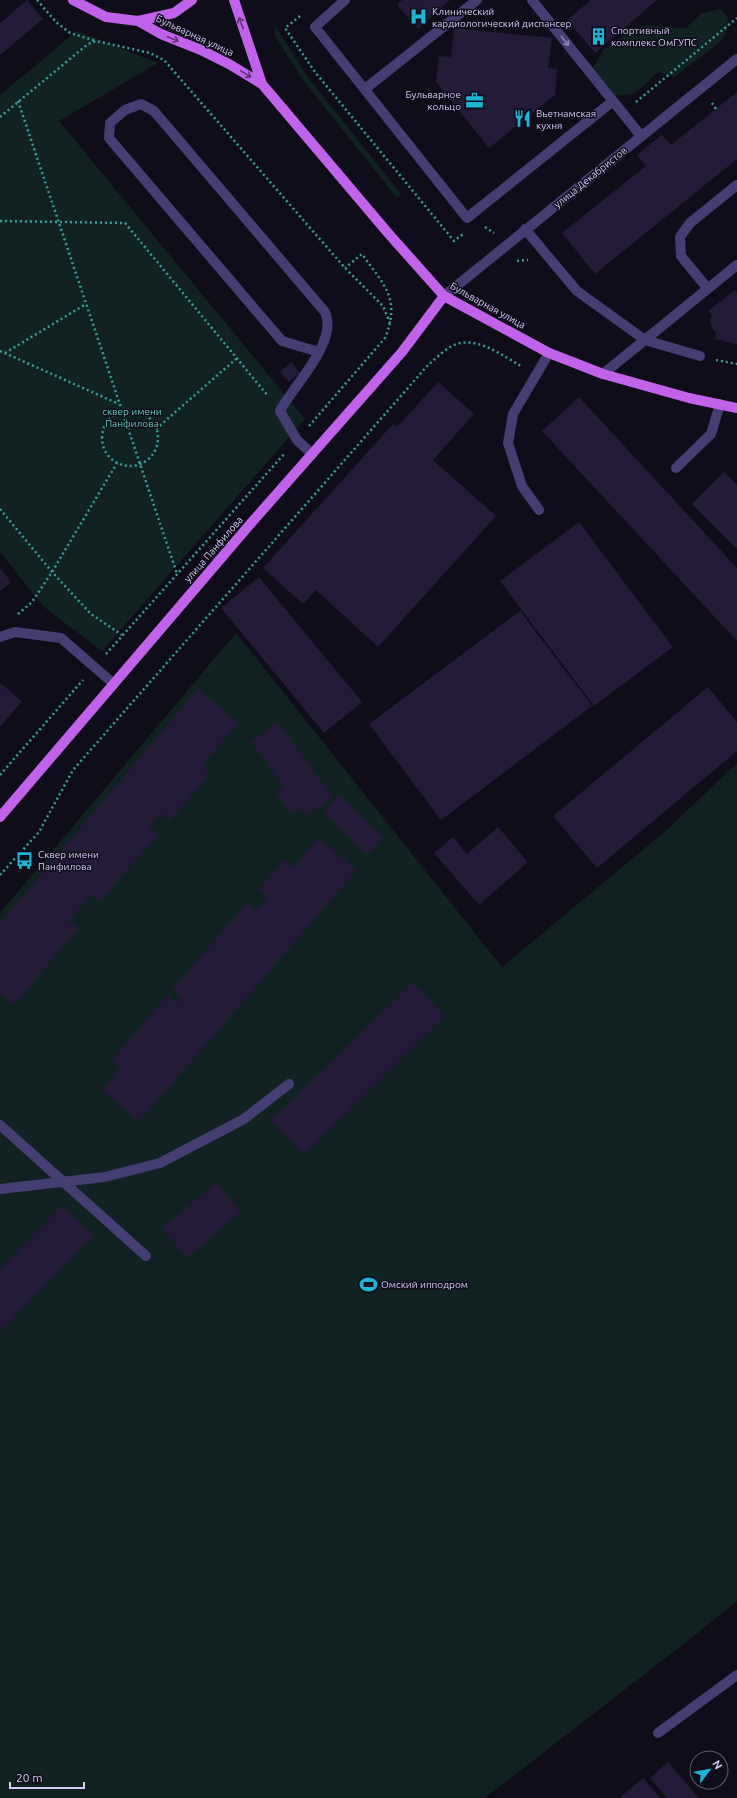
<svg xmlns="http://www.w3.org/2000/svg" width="737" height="1798" font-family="Ubuntu,sans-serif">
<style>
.green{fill:#112223}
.building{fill:#231b38}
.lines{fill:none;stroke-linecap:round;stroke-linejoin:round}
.path{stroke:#3b9d9e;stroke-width:2.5;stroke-dasharray:2 3;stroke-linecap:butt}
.minor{stroke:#443e73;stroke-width:10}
.major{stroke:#c162ea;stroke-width:10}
.oneway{stroke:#603378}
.oneway2{stroke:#8c85b6}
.labels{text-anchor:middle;stroke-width:3;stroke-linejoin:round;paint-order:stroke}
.poi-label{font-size:10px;fill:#d5ccf8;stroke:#100d1a;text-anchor:start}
.street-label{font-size:10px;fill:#d5ccf8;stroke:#100d1a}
.park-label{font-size:10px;fill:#63ceba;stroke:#100d1a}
</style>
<rect width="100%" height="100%" fill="#100d1a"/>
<path class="green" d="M 720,9 L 728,18 C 727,23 728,32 725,36 C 720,45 685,67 675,77 L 658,72 L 639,90 L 632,94 L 614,96 L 593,68 L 604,49 L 632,30 L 647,25 L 674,28 L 686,28 L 702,13 Z
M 274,24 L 307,76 L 401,194 L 397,198 L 303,80 L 275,36 Z
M 77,31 L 158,63 L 59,121 L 305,419 L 102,651 L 44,607 L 0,552 L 0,95 Z
M 236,633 L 502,967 L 669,828 L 737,763 L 737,1601 L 699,1632 L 485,1798 L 0,1798 L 0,913 Z"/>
<path class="building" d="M 27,0 L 43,19 L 0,55 L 0,23 Z
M 402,0 L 450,0 L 418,29 L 397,5 Z
M 591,0 L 657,0 L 595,53 L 567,20 Z
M 454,28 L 552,38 L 548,68 L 557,69 L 555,95 L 489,148 L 436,82 L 439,56 L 451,57 Z
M 737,92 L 737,159 L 595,274 L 562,233 L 646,166 L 637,155 L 648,146 L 662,135 L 671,145 Z
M 735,290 L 737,293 L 737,344 L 715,339 L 716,333 L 712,328 L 710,322 L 712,315 L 708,311 Z
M 291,362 L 300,373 L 289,382 L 280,372 Z
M 438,382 L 474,414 L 433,460 L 496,516 L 378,647 L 316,590 L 303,604 L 263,568 L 393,424 L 397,427 Z
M 579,397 L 737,568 L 737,641 L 542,431 Z
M 724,472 L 737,485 L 737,549 L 692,504 Z
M 579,522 L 673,647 L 594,706 L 500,581 Z
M 0,568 L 11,582 L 0,591 Z
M 259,577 L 362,702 L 324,733 L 221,608 Z
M 520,611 L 592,706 L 441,820 L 369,724 Z
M 0,683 L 22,701 L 0,727 Z
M 708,687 L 737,722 L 737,751 L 597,868 L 553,816 Z
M 198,689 L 238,723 L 202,766 L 210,773 L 170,821 L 161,813 L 149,827 L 158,834 L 101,901 L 92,894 L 69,921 L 79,928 L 14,1005 L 0,993 L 0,923 Z
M 278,722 L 333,797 L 307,816 L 301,809 L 292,815 L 275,792 L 283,786 L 251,742 Z
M 340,795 L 383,838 L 367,855 L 323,811 Z
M 498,827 L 528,862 L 479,905 L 434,853 L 453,837 L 467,854 Z
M 319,838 L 357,870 L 139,1122 L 102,1090 L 120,1068 L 112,1060 L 168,995 L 177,1003 L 182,997 L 172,990 L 247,903 L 256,911 L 268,898 L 258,890 L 284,860 L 293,868 Z
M 413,982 L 445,1016 L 304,1155 L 271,1121 Z
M 216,1182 L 241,1211 L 187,1258 L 162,1229 Z
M 62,1205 L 93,1236 L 0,1332 L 0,1269 Z
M 668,1762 L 699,1798 L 667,1798 L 650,1778 Z
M 643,1778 L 660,1798 L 619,1798 Z"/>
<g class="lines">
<path class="path" d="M 37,0 L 56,22 L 70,33 L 96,41
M 300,16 L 285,28 L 315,72 L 454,241 L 463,234
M 18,101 L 177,574
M 636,102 L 737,18
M 712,103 L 716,109
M 0,117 L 88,44 L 96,41 L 150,53 L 164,60 L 345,268 L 383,306 L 390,323
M 0,221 L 125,223 L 268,396
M 485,227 L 494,233
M 517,261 L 528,260
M 0,351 L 119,404
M 5,353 L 86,304
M 716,360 L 737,364
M102 438a28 28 0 1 1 56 0a28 28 0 1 1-56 0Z
M 309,426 L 385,338 C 401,299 384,285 362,254 L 345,268
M 156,429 L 236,359
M 0,509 L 52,572 L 91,614 L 122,635
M 18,614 L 32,602 L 52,572 L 117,463
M 106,654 L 285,453
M 0,775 L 83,680
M 0,875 L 39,832 L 73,770 L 428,365 C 438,357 448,345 461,343 C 481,339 505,357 521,366"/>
<path class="minor" d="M 345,0 L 315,27 L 467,218 L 613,101
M 532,0 L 641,136
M 365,89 L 477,0
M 525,229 L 577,291 L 645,340 L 700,356
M 708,289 L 681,256 L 680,237 L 690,223 L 737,185
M 444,296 L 737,59
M 603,374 L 737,265
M 312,454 L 297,440 L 280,411 C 293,386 339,341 325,312 L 154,111 L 141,104 L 125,110 L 110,123 L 109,138 L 282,341 L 319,352
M 676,468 L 711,434 L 720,404
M 539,510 L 522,486 L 508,443 L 513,414 L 549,353
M 0,637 L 15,632 L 61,638 L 114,684
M 0,1125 L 146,1256
M 0,1189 L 105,1177 L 160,1163 L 244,1119 L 289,1084
M 658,1733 L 737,1675"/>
<path class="major" d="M 73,0 L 106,17 L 138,21 L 174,13 L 192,0
M 234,0 L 262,84
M 138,21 L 161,34 L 201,50 L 229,64 L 262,84 L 388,233 L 444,296 L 549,353 L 603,374 L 689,398 L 737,408
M 0,817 L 252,522 L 402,352 L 444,296"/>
</g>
<defs><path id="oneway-shaft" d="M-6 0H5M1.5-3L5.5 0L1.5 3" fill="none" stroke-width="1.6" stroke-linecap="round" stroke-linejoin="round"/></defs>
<g class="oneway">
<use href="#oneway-shaft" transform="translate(241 23) rotate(-111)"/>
<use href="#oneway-shaft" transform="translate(173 39) rotate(22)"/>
<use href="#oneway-shaft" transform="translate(246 74) rotate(31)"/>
</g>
<use class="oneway2" href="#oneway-shaft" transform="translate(565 41) rotate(51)"/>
<defs>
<symbol id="hospital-bare" viewBox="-9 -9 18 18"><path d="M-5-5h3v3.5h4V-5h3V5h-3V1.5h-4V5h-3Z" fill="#1cb5d5" stroke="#100d1a" stroke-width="2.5" paint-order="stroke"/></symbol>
<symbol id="building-bare" viewBox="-9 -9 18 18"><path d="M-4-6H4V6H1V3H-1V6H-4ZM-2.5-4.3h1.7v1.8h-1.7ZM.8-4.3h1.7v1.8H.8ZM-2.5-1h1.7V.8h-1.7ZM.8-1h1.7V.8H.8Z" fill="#1cb5d5" stroke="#100d1a" stroke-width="2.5" paint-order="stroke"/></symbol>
<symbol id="office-bare" viewBox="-9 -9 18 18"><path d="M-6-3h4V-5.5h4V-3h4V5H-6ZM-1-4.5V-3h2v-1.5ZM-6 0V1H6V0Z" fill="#1cb5d5" stroke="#100d1a" stroke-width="2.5" paint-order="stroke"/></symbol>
<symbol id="restaurant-bare" viewBox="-9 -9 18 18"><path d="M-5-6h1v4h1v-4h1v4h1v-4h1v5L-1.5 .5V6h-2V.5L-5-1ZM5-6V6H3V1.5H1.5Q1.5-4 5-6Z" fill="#1cb5d5" stroke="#100d1a" stroke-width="2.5" paint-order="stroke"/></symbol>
<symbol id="bus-bare" viewBox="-9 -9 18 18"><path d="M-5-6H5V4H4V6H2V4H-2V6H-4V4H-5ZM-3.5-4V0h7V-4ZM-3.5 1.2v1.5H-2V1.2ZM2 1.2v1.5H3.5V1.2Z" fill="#1cb5d5" stroke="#100d1a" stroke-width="2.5" paint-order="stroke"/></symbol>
<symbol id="stadium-bare" viewBox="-9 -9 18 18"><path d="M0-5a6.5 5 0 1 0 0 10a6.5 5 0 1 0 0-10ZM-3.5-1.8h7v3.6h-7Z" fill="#1cb5d5" stroke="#100d1a" stroke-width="2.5" paint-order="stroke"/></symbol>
</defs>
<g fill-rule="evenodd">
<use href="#hospital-bare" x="406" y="4" width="25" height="25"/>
<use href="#building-bare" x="586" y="24" width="25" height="25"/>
<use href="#office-bare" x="462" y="88" width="25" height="25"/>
<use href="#restaurant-bare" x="510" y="106" width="25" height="25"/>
<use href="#bus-bare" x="12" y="848" width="25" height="25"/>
<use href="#stadium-bare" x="356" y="1272" width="25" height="25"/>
</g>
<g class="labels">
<g class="poi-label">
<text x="432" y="15">Клинический<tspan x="432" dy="12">кардиологический диспансер</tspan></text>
<text x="611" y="34">Спортивный<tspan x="611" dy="12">комплекс ОмГУПС</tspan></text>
<text x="461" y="98" text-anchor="end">Бульварное<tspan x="461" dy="12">кольцо</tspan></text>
<text x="536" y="117">Вьетнамская<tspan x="536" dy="12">кухня</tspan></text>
<text x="38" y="858">Сквер имени<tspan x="38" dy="12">Панфилова</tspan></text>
<text x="381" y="1288">Омский ипподром</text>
</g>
<g class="street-label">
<text transform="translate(195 35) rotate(25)" y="4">Бульварная улица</text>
<text transform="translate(590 177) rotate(-39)" y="4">улица Декабристов</text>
<text transform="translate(488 305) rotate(29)" y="4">Бульварная улица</text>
<text transform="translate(213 549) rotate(-49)" y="4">улица Панфилова</text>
</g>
<g class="park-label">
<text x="132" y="415">сквер имени<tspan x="132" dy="12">Панфилова</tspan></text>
</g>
</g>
<g transform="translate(709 1770) rotate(58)"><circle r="19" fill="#100d1a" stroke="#5f5973"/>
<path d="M0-3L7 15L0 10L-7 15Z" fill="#1cb5d5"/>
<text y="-6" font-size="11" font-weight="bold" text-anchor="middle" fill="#d5ccf8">N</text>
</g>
<path d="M10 1782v6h74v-6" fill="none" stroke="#d5ccf8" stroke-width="2"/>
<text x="16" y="1782" font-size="12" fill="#d5ccf8" stroke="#100d1a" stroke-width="3" paint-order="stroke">20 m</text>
</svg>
